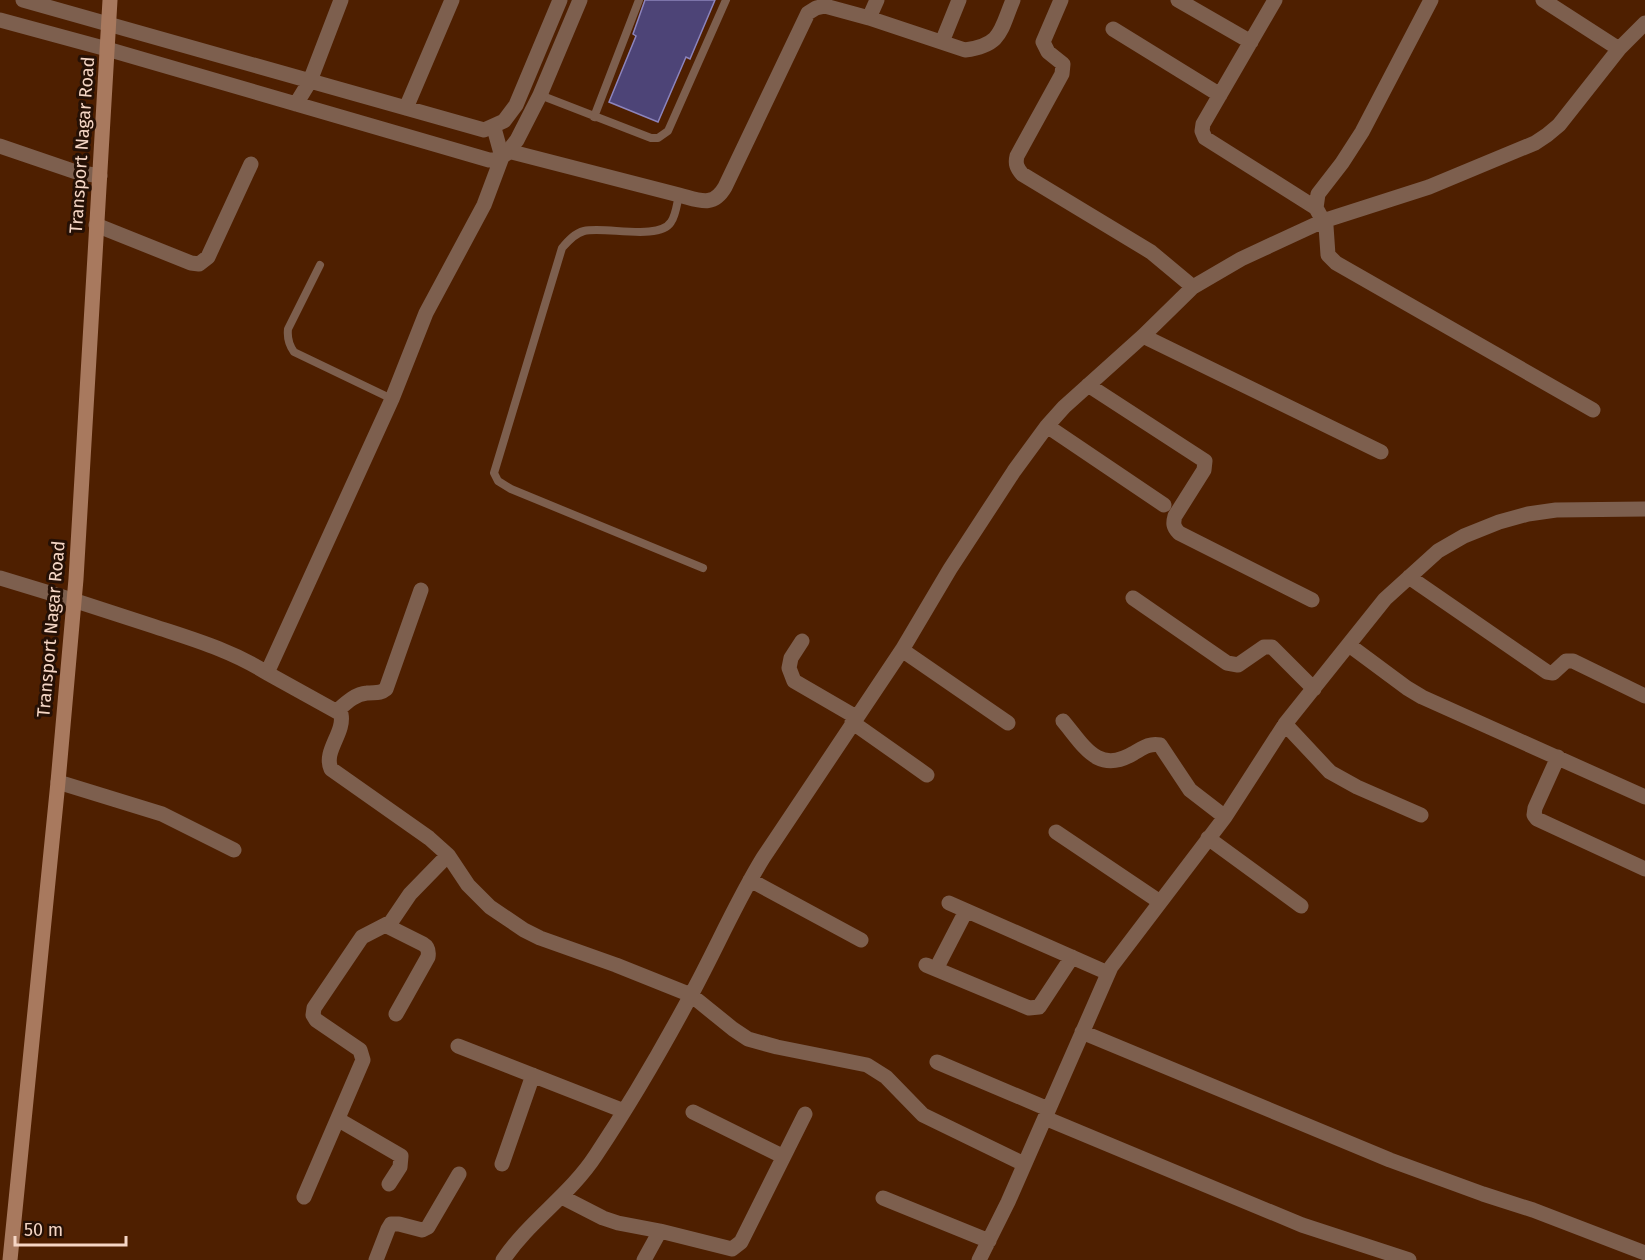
<svg xmlns="http://www.w3.org/2000/svg" width="1645" height="1260" font-family="'Fira Sans',sans-serif">
<style>
.building{fill:#4d4477;stroke:#8c84bc;stroke-width:1.5}
.lines{fill:none;stroke-linecap:round;stroke-linejoin:round}
.lane{stroke:#7d5f4e;stroke-width:8}
.street{stroke:#7d5f4e;stroke-width:15}
.secondary{stroke:#a8795e;stroke-width:15}
.labels{text-anchor:middle;stroke-width:6;stroke-linejoin:round;paint-order:stroke}
.street-label{font-size:18px;fill:#f5d6c5;stroke:#251005}
</style>
<rect width="100%" height="100%" fill="#4e1f00"/>
<path class="building" d="M 645,0 L 715,0 L 690,59 L 686,57 L 658,122 L 609,102 L 636,36 L 633,34 Z"/>
<g class="lines">
<path class="lane" d="M 540,95 L 651,138 L 658,138 L 668,131 L 726,0
M 594,117 L 639,0
M 679,195 C 677,203 676,215 671,222 C 659,241 605,226 584,231 C 575,233 568,241 562,248 L 494,473 L 498,481 L 511,489 L 703,568
M 320,265 L 288,329 C 287,338 289,345 294,352 L 392,399"/>
<path class="street" d="M 23,0 L 484,130 L 504,121 L 516,105 L 560,0
M 1061,0 L 1043,42 L 1048,52 L 1063,64 L 1062,74 L 1017,156 C 1015,164 1017,168 1022,174 L 1151,252 L 1193,287
M 1178,0 L 1251,42
M 1275,0 L 1203,124 L 1202,131 L 1205,138 L 1316,208
M 1431,0 L 1362,132 L 1342,163 L 1318,194 L 1316,208 L 1326,226 L 1328,255 L 1336,263 L 1593,410
M 1543,0 L 1619,49
M 869,18 L 877,0
M 0,20 L 107,49 L 489,160 L 496,160 L 506,154 L 517,140 L 540,95 L 580,0
M 1113,29 L 1220,95
M 942,42 L 959,0
M 296,104 L 310,81 L 341,0
M 406,108 L 452,0
M 0,146 L 76,172 L 100,176
M 508,151 L 679,195 C 699,200 713,208 725,187 L 808,13 L 816,8 L 825,6 L 869,18 L 965,50 C 1002,45 1000,31 1013,0
M 96,225 L 191,263 L 199,264 L 208,257 L 251,164
M 1143,336 L 1381,452
M 1088,385 L 1205,461 L 1204,470 L 1175,516 C 1173,523 1173,527 1179,533 L 1312,600
M 1047,426 L 1164,505
M 1409,577 L 1547,672 L 1553,673 L 1566,661 L 1573,661 L 1645,696
M 0,578 C 51,593 102,609 153,626 C 192,639 231,650 267,673 L 392,399 L 426,313 L 484,205 L 502,157 L 494,128
M 1133,598 L 1227,663 L 1238,665 L 1264,647 L 1272,647 L 1314,689
M 802,641 L 791,658 L 789,668 L 794,681 L 856,717
M 1349,645 L 1407,688 L 1422,697 L 1645,797
M 902,650 L 1008,723
M 267,673 L 341,714 C 345,733 323,751 331,769 L 429,838 L 448,855 L 468,885 L 490,907 L 524,930 L 540,938 L 616,965 L 691,995 L 733,1029 L 748,1039 L 777,1047 L 867,1065 L 886,1077 L 923,1115 L 1024,1164
M 337,711 C 346,703 355,694 367,693 C 375,692 380,694 386,689 L 421,590
M 1063,721 C 1084,746 1098,775 1134,753 C 1143,748 1149,743 1160,745 L 1190,790 L 1225,817
M 852,722 L 927,775
M 1285,724 L 1330,772 L 1357,787 L 1421,815
M 1558,757 L 1535,808 L 1534,815 L 1537,819 L 1645,869
M 58,782 L 162,814 L 234,850
M 1056,832 L 1160,902
M 1208,838 L 1301,906
M 750,880 L 861,940
M 949,903 L 1108,973
M 387,926 L 423,944 C 428,947 429,951 428,957 L 396,1014
M 926,965 L 1029,1008 L 1039,1007 L 1072,957
M 936,969 L 966,911
M 1082,1032 L 1390,1160 L 1483,1194 L 1533,1210 L 1645,1253
M 458,1046 L 624,1111
M 937,1062 L 1048,1109
M 693,1112 L 782,1156
M 1045,1118 L 1302,1225 L 1409,1260
M 339,1120 L 401,1156 L 400,1167 L 389,1184
M 502,1164 L 533,1075
M 304,1197 L 363,1060 L 360,1050 L 316,1020 L 313,1015 L 314,1008 L 362,937 L 391,922 L 410,894 L 448,855
M 562,1197 L 603,1218 L 618,1223 L 660,1231 L 732,1249 L 741,1242 L 805,1114
M 883,1198 L 989,1241
M 376,1260 L 388,1229 L 391,1224 L 399,1224 L 422,1230 L 428,1227 L 459,1174
M 503,1260 C 529,1221 570,1195 596,1155 C 630,1104 662,1049 691,995 C 716,949 736,902 763,858 L 902,650 L 950,569 L 1014,471 L 1047,426 L 1064,407 L 1143,336 L 1193,287 L 1241,259 L 1323,221 L 1429,187 L 1535,143 L 1547,135 L 1559,125 L 1619,49 L 1645,23
M 644,1260 L 660,1231
M 979,1260 L 1008,1202 L 1111,967 L 1225,817 L 1285,724 L 1385,599 L 1438,551 L 1464,536 L 1499,522 L 1528,514 L 1556,510 L 1645,509"/>
<path class="secondary" d="M 10,1260 L 58,782 L 76,579 L 110,0"/>
</g>
<g class="labels">
<g class="street-label">
<text transform="translate(82 145) rotate(-86)" y="6">Transport Nagar Road</text>
<text transform="translate(51 629) rotate(-85)" y="6">Transport Nagar Road</text>
</g>
</g>
<path d="M15 1236v9h111v-9" fill="none" stroke="#f5d6c5" stroke-width="3"/>
<text x="24" y="1236" font-size="18" fill="#f5d6c5" stroke="#251005" stroke-width="4.5" paint-order="stroke">50 m</text>
</svg>
